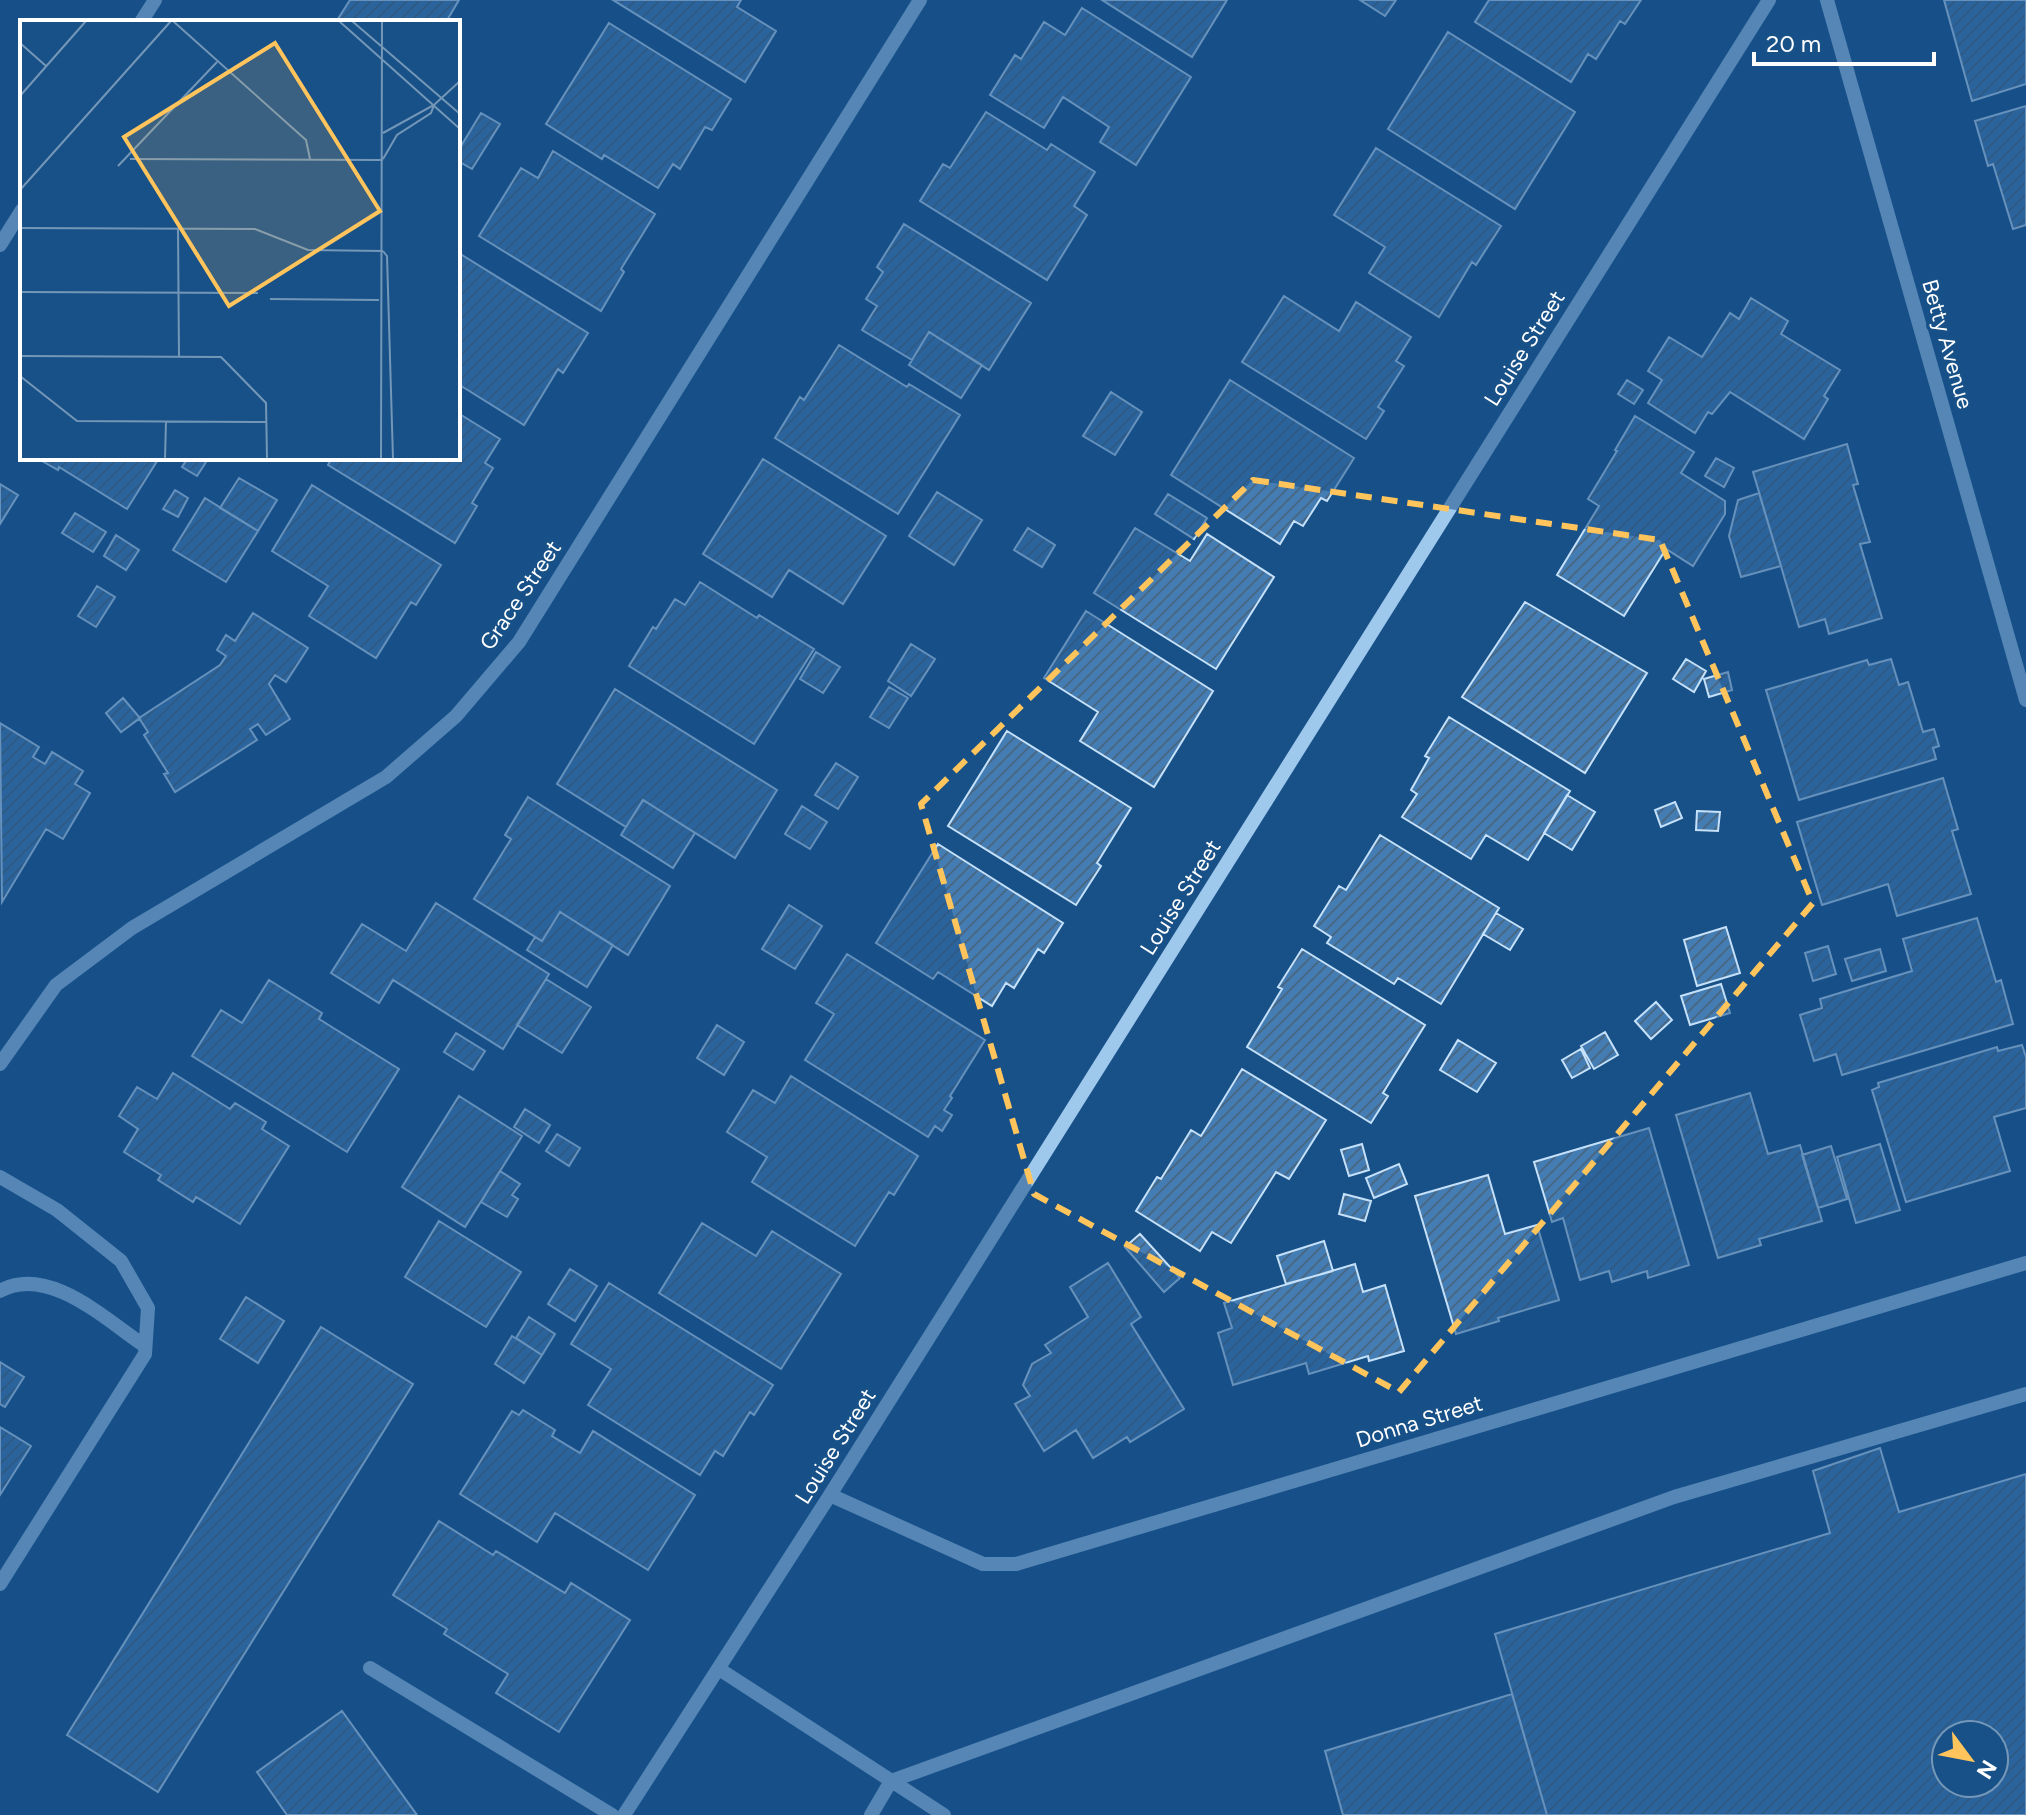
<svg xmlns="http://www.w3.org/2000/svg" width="2026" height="1815" font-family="Figtree,sans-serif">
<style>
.building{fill:url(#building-hatch);stroke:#c5e1fa;stroke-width:2;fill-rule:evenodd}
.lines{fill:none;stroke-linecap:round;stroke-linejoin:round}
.minor{stroke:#9fc8ed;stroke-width:14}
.marked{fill:none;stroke:#ffc55c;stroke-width:6;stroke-dasharray:16 10;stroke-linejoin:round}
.labels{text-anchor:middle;stroke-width:7;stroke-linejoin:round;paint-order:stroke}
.street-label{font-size:22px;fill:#fff;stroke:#185188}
.inset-road{fill:none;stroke:#7497b8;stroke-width:2}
.view{fill:#ffc55c;fill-opacity:0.15;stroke:#ffc55c;stroke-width:4}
.inset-edge{fill:none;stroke:#fff;stroke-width:4}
</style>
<defs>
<pattern id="building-hatch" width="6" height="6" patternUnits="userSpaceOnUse" patternTransform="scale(2)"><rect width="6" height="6" fill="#447db3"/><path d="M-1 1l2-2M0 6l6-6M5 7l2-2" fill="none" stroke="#486785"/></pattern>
</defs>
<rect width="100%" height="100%" fill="#185188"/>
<path class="building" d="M 350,0 L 459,0 L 446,22 L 336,22 Z
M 613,0 L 741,0 L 737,7 L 776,31 L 745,82 Z
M 1102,0 L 1227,0 L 1192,57 Z
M 1360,0 L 1396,0 L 1385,16 Z
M 1489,0 L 1641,0 L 1625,24 L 1620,21 L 1596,59 L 1588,54 L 1571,82 L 1475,22 Z
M 1944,0 L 2026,0 L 2026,84 L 1972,101 Z
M 1082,8 L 1191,77 L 1136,165 L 1100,142 L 1109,127 L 1063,97 L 1044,128 L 990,95 L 1015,55 L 1021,59 L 1044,22 L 1065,35 Z
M 609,23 L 731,99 L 712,130 L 705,127 L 680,169 L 673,164 L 658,188 L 604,155 L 602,159 L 546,124 Z
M 1448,32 L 1575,112 L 1515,209 L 1388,129 Z
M 2026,106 L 2026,225 L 2013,229 L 1993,164 L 1988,166 L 1975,121 Z
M 986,112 L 1047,150 L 1051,144 L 1095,172 L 1074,206 L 1087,215 L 1047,280 L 920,201 L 943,164 L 950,168 Z
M 481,113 L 500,124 L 472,169 L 458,161 L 458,151 Z
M 1376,148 L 1501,226 L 1476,265 L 1472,262 L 1439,317 L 1369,273 L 1385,247 L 1334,215 Z
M 553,151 L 655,214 L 621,269 L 624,272 L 601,311 L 479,236 L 521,168 L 538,178 Z
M 904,224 L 1031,303 L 989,370 L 929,332 L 912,360 L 862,330 L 877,306 L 866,299 L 883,272 L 877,267 Z
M 462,255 L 588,333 L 563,373 L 558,369 L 524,425 L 458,384 L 458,261 Z
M 1284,296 L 1339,331 L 1356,302 L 1411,337 L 1396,361 L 1404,366 L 1378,407 L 1384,411 L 1366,439 L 1242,362 Z
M 1751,298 L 1788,321 L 1781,334 L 1840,370 L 1824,396 L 1828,399 L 1804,439 L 1730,392 L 1712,414 L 1708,412 L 1695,433 L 1648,403 L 1662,380 L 1648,371 L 1669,337 L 1702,357 L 1730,313 L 1739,319 Z
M 929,332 L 982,365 L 961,398 L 909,365 Z
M 839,345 L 907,387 L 909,384 L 960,415 L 898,514 L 775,438 L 800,397 L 804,400 Z
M 1230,380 L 1354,458 L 1327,501 L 1321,498 L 1303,526 L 1294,521 L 1280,544 L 1171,475 Z
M 1627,380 L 1643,390 L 1634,404 L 1618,394 Z
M 1111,392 L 1142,412 L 1115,455 L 1083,436 Z
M 458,413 L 500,439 L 485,463 L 493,468 L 472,503 L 477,506 L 455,543 L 328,465 L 332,458 L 458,458 Z
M 1635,416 L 1694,452 L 1681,473 L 1725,501 L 1725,514 L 1693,566 L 1666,549 L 1624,616 L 1557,575 L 1599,506 L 1588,499 L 1617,451 L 1615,450 Z
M 1847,444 L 1858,484 L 1853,485 L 1870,542 L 1860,544 L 1882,618 L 1829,634 L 1825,619 L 1799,627 L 1753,472 Z
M 44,458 L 159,458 L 127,509 L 59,467 L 58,470 L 42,461 Z
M 188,458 L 208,459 L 197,476 L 182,467 Z
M 1716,458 L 1734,468 L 1724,487 L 1705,476 Z
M 763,459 L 886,536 L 843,604 L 789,570 L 772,597 L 703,554 Z
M 239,478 L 277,500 L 258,531 L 220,508 Z
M 0,484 L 18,495 L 0,524 Z
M 312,485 L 441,565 L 416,605 L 411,602 L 376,658 L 309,616 L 328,586 L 272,551 Z
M 175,490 L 188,498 L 178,517 L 163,509 Z
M 937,492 L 982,520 L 954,565 L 909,536 Z
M 1759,493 L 1781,566 L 1741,577 L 1729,536 L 1738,500 Z
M 1168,494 L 1207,518 L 1194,539 L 1155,514 Z
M 205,498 L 258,531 L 226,582 L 173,550 Z
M 75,513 L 106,532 L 93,552 L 62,533 Z
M 1028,528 L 1055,545 L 1042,567 L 1014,550 Z
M 1135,528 L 1190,561 L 1207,534 L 1274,577 L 1216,669 L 1094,593 Z
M 116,535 L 139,550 L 126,570 L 104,556 Z
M 700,582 L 757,618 L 759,615 L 814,649 L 754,744 L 629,666 L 653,627 L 656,629 L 675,599 L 685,605 Z
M 97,586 L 115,597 L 96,627 L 78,616 Z
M 1525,602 L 1647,673 L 1585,773 L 1462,697 Z
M 1086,611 L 1213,691 L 1154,787 L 1080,741 L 1098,712 L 1044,678 Z
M 253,613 L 308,648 L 286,682 L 275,675 L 269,684 L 290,719 L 266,735 L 258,724 L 250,729 L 257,740 L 175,792 L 164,774 L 168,773 L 144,735 L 148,732 L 139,718 L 220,665 L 226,656 L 217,650 L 226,635 L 235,641 Z
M 911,644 L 935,659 L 911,696 L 888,681 Z
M 816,652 L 840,667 L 823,693 L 800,679 Z
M 1686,659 L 1706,671 L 1694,692 L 1673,679 Z
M 1891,659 L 1899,685 L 1908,682 L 1923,732 L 1934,729 L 1939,746 L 1933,748 L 1936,759 L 1799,800 L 1766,690 L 1867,660 L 1869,665 Z
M 1728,672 L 1732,690 L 1709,697 L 1704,679 Z
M 889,687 L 908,698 L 889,728 L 870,717 Z
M 615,689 L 777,790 L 735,858 L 643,800 L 626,827 L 557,784 Z
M 123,698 L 140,718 L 121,732 L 106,713 Z
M 1449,717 L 1570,791 L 1528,860 L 1486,835 L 1471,859 L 1402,817 L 1417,794 L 1411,790 L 1429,758 L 1425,756 Z
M 0,723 L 39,747 L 33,757 L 45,764 L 52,752 L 83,771 L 75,784 L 90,793 L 63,839 L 46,829 L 2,902 Z
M 1007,731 L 1131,808 L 1097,863 L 1101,866 L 1076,905 L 948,826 Z
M 836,763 L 858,777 L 838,809 L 815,795 Z
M 1943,778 L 1958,829 L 1952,831 L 1971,894 L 1897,916 L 1888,884 L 1822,905 L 1797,822 Z
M 1567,795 L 1595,812 L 1572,850 L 1544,833 Z
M 528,797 L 670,886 L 628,955 L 560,912 L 542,941 L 474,899 L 511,839 L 505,835 Z
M 643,800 L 695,833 L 673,868 L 621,835 Z
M 1675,802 L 1682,818 L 1661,827 L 1655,810 Z
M 802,806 L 827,822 L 810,849 L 785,834 Z
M 1697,811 L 1720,812 L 1718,831 L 1696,830 Z
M 1380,835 L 1499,908 L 1441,1004 L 1398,978 L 1394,984 L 1327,943 L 1331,937 L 1314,926 L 1339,886 L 1346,890 Z
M 938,844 L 1063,923 L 1044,953 L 1038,949 L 1014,988 L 1006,983 L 992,1006 L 938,972 L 933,979 L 876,943 Z
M 436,903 L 549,974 L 503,1049 L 393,980 L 379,1003 L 331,973 L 362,924 L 406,951 Z
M 789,905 L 822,926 L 795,969 L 762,949 Z
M 560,912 L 613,945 L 587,987 L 527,950 L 535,937 L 542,941 Z
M 1496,913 L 1523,929 L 1510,950 L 1483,934 Z
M 1977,918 L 1996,982 L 2001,980 L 2013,1024 L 1842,1075 L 1836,1054 L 1814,1061 L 1800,1015 L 1822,1008 L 1820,999 L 1912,971 L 1903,939 Z
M 1726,927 L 1740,973 L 1697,986 L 1684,940 Z
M 1828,946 L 1836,974 L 1813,981 L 1805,953 Z
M 1302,949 L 1425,1025 L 1383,1093 L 1388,1096 L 1371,1123 L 1247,1047 L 1282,989 L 1278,987 Z
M 1880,949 L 1886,971 L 1852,981 L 1845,959 Z
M 847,954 L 985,1040 L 950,1096 L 952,1098 L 944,1110 L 952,1115 L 942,1131 L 935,1126 L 928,1137 L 805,1060 L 834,1014 L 816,1003 Z
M 546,979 L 591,1007 L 562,1053 L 517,1025 Z
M 269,980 L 322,1013 L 319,1019 L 399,1069 L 347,1152 L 192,1056 L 221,1010 L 242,1023 Z
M 1721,984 L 1730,1013 L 1690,1025 L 1681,996 Z
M 1656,1002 L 1672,1020 L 1651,1039 L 1635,1021 Z
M 717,1025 L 744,1042 L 724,1075 L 697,1058 Z
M 1605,1032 L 1618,1055 L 1594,1069 L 1581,1046 Z
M 456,1033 L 485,1051 L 473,1070 L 444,1052 Z
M 1458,1040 L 1496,1063 L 1477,1092 L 1440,1070 Z
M 2022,1045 L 2026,1057 L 2026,1108 L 1994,1117 L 2010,1171 L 1906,1202 L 1872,1090 L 1879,1087 L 1878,1083 L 1997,1047 L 1998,1051 Z
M 1581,1049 L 1590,1068 L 1572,1078 L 1562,1060 Z
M 1242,1069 L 1326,1120 L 1289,1179 L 1276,1172 L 1231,1243 L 1212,1232 L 1200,1251 L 1136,1211 L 1157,1177 L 1161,1179 L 1191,1130 L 1201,1136 Z
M 173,1073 L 230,1109 L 235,1103 L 266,1122 L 262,1129 L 289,1146 L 240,1224 L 196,1197 L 193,1202 L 158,1180 L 161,1175 L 124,1152 L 138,1129 L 119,1116 L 137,1087 L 157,1099 Z
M 791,1076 L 918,1156 L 894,1195 L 889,1192 L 855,1246 L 752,1182 L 767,1157 L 727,1132 L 753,1090 L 775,1103 Z
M 1750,1093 L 1768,1154 L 1800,1145 L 1822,1221 L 1759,1239 L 1761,1245 L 1718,1258 L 1676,1115 Z
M 459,1096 L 522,1136 L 465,1227 L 402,1187 Z
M 525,1109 L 550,1125 L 539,1143 L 514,1127 Z
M 1649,1128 L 1689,1265 L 1648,1278 L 1647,1271 L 1612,1282 L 1609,1271 L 1580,1280 L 1563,1218 L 1552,1222 L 1534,1162 Z
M 557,1134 L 580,1148 L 569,1166 L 546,1151 Z
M 1362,1144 L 1369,1170 L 1349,1176 L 1341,1150 Z
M 1880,1144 L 1900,1210 L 1856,1223 L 1837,1157 Z
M 1831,1146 L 1847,1199 L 1818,1208 L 1802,1155 Z
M 1399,1164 L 1407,1184 L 1374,1198 L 1366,1178 Z
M 500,1171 L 520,1184 L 512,1195 L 518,1199 L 507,1217 L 481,1202 Z
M 1488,1175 L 1505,1234 L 1537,1225 L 1559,1300 L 1498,1318 L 1499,1321 L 1456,1334 L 1415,1196 Z
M 1344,1194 L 1371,1201 L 1365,1221 L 1339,1214 Z
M 439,1221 L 521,1272 L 486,1327 L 405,1277 Z
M 702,1223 L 756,1256 L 772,1231 L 841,1274 L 781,1369 L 659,1293 Z
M 1140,1234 L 1180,1278 L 1164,1292 L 1125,1247 Z
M 1324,1241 L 1333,1271 L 1286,1284 L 1277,1256 Z
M 1108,1263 L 1141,1317 L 1131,1324 L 1184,1409 L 1130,1442 L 1127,1437 L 1093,1458 L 1076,1430 L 1044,1451 L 1015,1404 L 1030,1396 L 1023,1385 L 1032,1364 L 1051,1353 L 1045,1345 L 1088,1317 L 1070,1287 Z
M 1355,1264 L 1363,1292 L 1385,1285 L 1404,1351 L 1369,1361 L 1368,1356 L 1309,1374 L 1306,1363 L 1233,1385 L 1218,1333 L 1232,1328 L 1224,1303 Z
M 570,1269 L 597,1286 L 575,1321 L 548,1304 Z
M 609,1283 L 773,1385 L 754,1415 L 750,1412 L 723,1456 L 715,1451 L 700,1475 L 588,1405 L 611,1369 L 571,1344 Z
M 246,1297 L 284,1321 L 258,1363 L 220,1339 Z
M 529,1317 L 555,1334 L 542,1355 L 516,1338 Z
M 321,1327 L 413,1384 L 158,1792 L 67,1735 Z
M 512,1336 L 542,1355 L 524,1383 L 495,1364 Z
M 0,1362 L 24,1377 L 5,1407 L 0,1404 Z
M 523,1410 L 555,1430 L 552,1436 L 580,1453 L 593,1431 L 695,1495 L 648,1570 L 555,1513 L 537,1542 L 460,1494 L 512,1411 L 519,1415 Z
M 0,1427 L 31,1446 L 0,1495 Z
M 1880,1448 L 1899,1512 L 2026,1474 L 2026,1815 L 1547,1815 L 1495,1634 L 1830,1533 L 1813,1471 ZM 1946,1735 L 1994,1735 L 1994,1783 L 1946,1783 Z
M 439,1521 L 493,1555 L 496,1551 L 565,1593 L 571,1583 L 630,1620 L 559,1732 L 496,1693 L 508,1674 L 444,1634 L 447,1629 L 393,1595 Z
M 1512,1694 L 1547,1815 L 1343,1815 L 1325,1751 Z
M 342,1711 L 417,1815 L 287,1815 L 257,1772 Z"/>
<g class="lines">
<path class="minor" d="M 1827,0 L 2026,700
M 141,22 L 155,0
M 0,245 L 22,210
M 0,1064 L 56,985 L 132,928 L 386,777 L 456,716 L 519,642 L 920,0
M 0,1177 L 57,1210 L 121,1261 L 148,1308 L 145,1354 L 0,1584
M 0,1291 C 48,1264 106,1320 145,1346
M 830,1495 L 983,1564 L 1016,1564 L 2026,1263
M 370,1668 L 612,1815
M 719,1669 L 944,1815
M 624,1815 L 830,1495 L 1769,0
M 871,1815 L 891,1781 L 1674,1497 L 2026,1394"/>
</g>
<path d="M0 0H2026V1815H0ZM 1253,480 L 1660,540 L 1813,903 L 1399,1392 L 1034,1194 L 921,804 Z" fill="#185188" fill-opacity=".55" fill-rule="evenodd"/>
<path class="marked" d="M 1253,480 L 1660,540 L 1813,903 L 1399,1392 L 1034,1194 L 921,804 Z"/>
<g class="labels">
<g class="street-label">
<text transform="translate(1948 344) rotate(74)" y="8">Betty Avenue</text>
<text transform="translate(1524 348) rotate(-58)" y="8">Louise Street</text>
<text transform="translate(520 595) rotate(-56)" y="8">Grace Street</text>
<text transform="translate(1180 897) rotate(-58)" y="8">Louise Street</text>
<text transform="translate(1419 1421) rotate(-17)" y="8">Donna Street</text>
<text transform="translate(835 1446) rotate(-58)" y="8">Louise Street</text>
</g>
</g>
<g transform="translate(20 20)">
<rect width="440" height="440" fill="#185188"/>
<path class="inset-road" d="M 153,1 L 286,120 L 290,139M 319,1 L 440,109M 332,1 L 440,94M 0,23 L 26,46M 0,76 L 66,1M 363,113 L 414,85 L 440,61M 110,139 L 363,140M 363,139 L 377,115 L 411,93 L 414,85M 98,146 L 197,42M 0,170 L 151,1M 0,208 L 235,209 L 288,230 L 363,231M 158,209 L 159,336M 363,231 L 367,236 L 373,439M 0,272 L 238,273M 250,279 L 359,280M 0,336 L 201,337 L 246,383 L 247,439M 0,356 L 57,401 L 247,402M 145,439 L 146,401M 361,439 L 362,1"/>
<path class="view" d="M 255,23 L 360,191 L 209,286 L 104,117 Z"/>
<rect width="440" height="440" class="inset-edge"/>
</g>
<g transform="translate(1970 1759) rotate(122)"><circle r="38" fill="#185188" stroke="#7497b8" stroke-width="2"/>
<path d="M0-6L14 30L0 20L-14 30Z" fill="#ffc55c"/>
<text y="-12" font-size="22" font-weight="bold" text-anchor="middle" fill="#ffffff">N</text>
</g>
<path d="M1754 52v12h180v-12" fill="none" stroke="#ffffff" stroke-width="4"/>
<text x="1766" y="52" font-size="24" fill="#ffffff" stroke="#185188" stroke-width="6" paint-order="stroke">20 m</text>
</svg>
